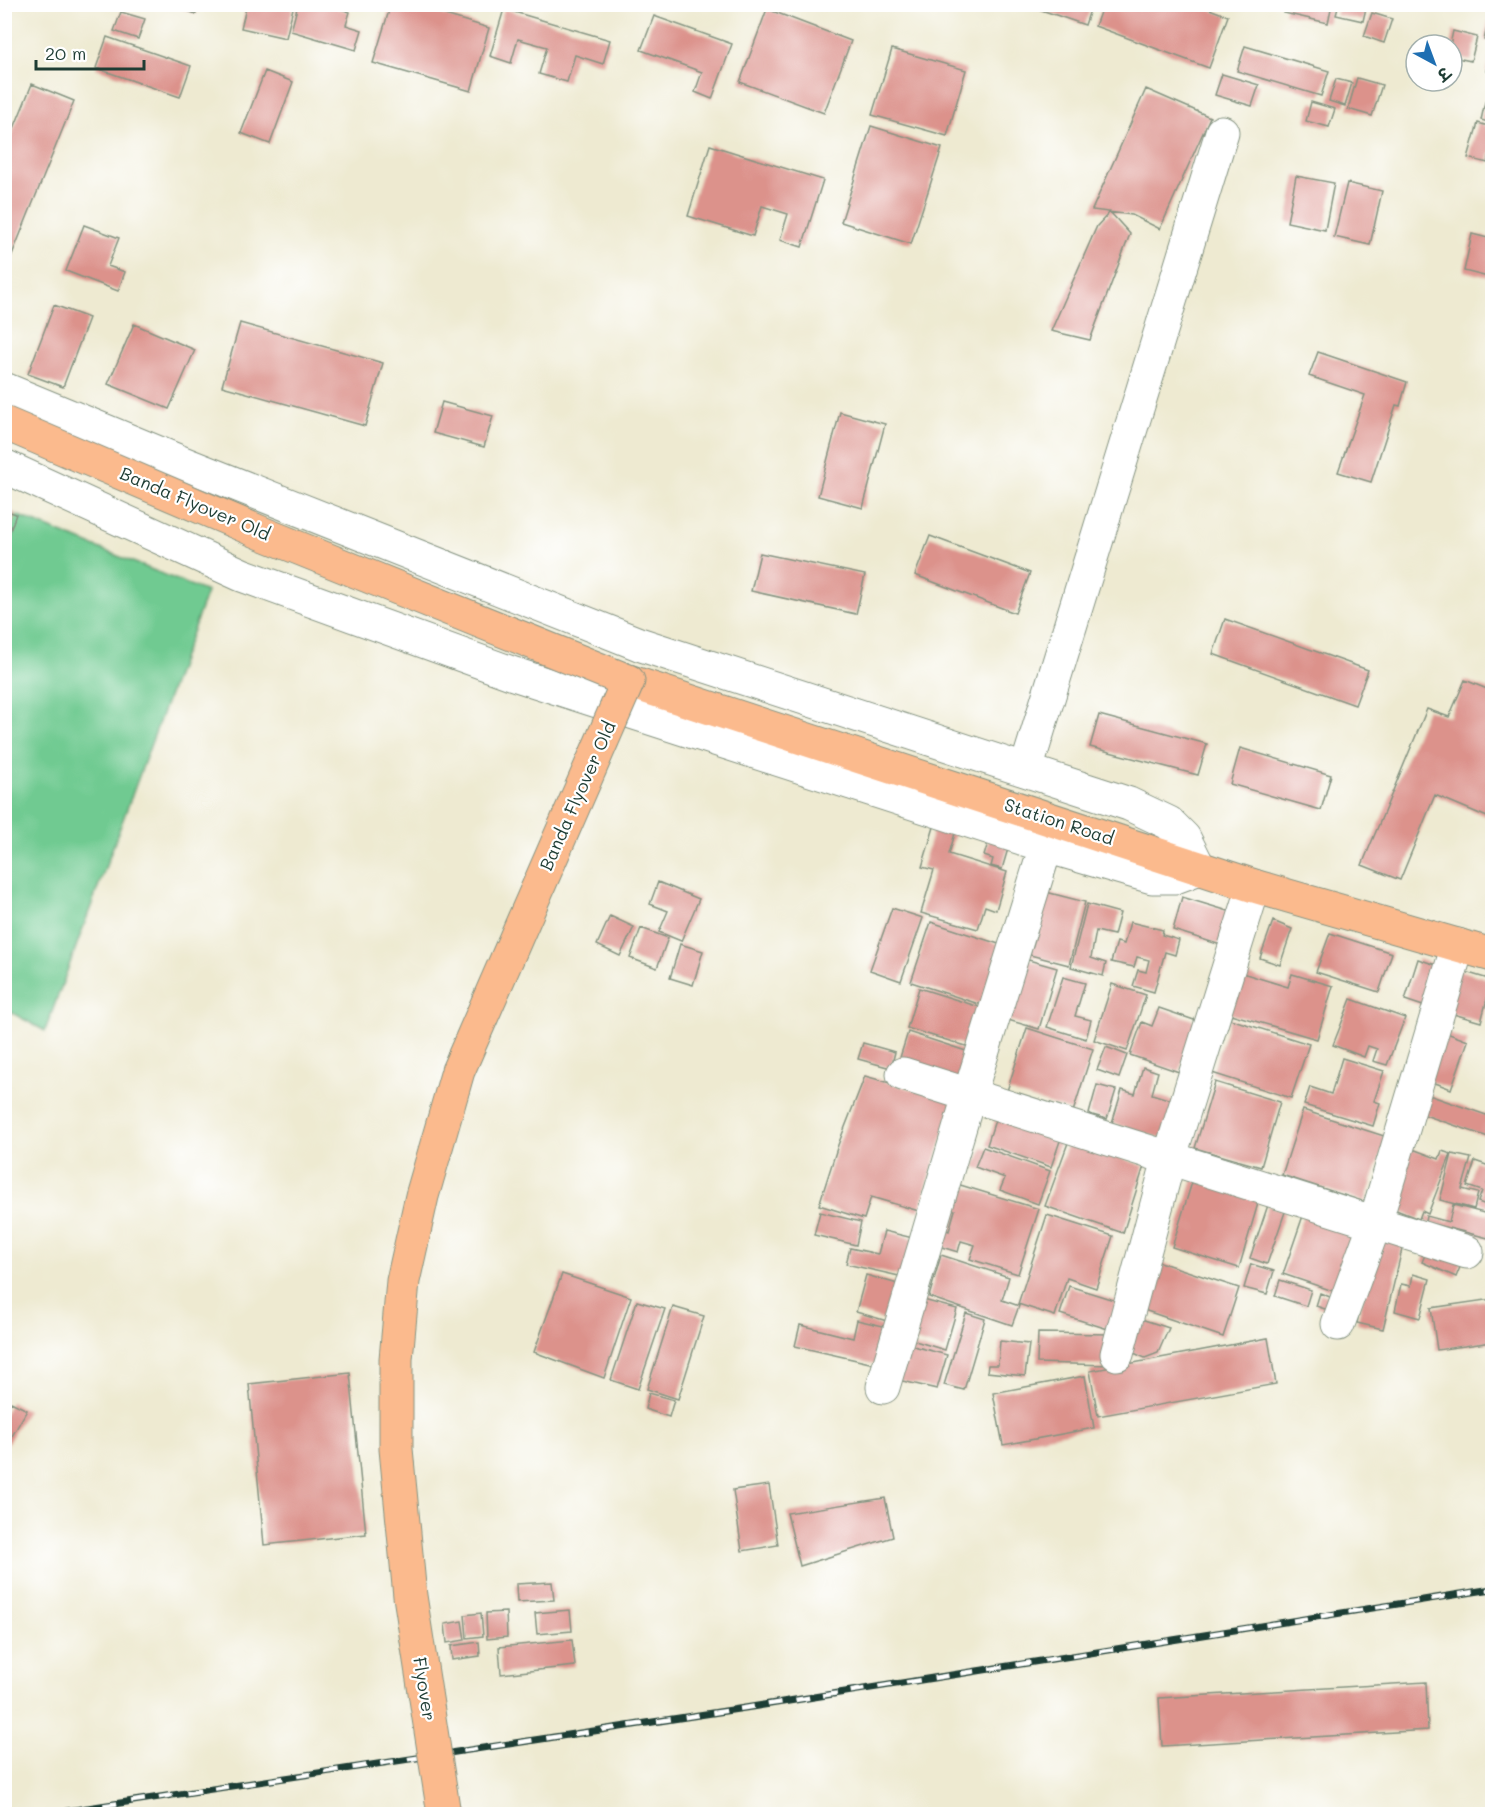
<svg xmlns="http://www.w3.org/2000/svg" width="1497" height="1819" font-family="Mali,'Playpen Sans Deva',sans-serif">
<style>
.green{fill:#70ca91;stroke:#488462;stroke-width:1.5}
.building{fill:#dc928b}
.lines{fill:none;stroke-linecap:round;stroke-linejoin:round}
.minor-casing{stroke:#869482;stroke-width:35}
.major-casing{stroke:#869482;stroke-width:35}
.minor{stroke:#fff;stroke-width:33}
.major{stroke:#fbba8d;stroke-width:33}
.rail-casing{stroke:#1f3d34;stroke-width:7}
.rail{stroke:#fff;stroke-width:4.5;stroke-dasharray:14;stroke-linecap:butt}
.highway-bridge-casing{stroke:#869482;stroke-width:35;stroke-linecap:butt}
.highway-bridge{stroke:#fbba8d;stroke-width:33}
.labels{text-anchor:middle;stroke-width:4.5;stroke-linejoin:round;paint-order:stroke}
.street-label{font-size:18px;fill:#1f3d34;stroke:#fff}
</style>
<rect width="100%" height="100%" fill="#fff"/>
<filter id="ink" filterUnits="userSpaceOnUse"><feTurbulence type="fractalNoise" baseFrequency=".0167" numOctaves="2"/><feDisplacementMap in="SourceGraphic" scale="12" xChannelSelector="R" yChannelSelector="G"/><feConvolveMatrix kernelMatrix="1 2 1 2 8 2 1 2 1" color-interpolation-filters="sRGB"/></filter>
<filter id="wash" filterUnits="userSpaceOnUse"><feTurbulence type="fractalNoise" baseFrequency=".008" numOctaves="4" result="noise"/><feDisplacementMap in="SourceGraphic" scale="24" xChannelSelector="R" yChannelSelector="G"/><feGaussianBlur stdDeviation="1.35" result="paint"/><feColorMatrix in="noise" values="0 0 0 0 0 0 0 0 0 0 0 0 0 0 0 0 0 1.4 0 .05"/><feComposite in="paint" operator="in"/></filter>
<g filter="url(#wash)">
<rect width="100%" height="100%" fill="#eeead1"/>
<path class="green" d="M 4,510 L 207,592 L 45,1031 L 5,1009 Z"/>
<g id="blocks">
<path class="building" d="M 168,4 L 199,4 L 196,14 Z
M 247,4 L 294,4 L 286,38 L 241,28 Z
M 298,4 L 325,4 L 350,12 L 346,25 L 362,30 L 356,50 L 291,31 Z
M 391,4 L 408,4 L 489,28 L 471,91 L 373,63 Z
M 1024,4 L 1092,4 L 1085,25 Z
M 1103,4 L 1196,4 L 1228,16 L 1209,68 L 1095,26 Z
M 1286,4 L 1332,4 L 1328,23 L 1284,13 Z
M 1339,4 L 1367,4 L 1363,21 L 1336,15 Z
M 504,9 L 610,40 L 603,64 L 575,55 L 567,82 L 539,74 L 547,47 L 518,39 L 511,63 L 490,56 Z
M 767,9 L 851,41 L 824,113 L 740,82 Z
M 121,12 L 145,19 L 138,39 L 114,31 Z
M 1372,13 L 1392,19 L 1384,43 L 1364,36 Z
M 1490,15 L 1492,15 L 1492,42 L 1484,40 Z
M 654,16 L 732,44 L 712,99 L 695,92 L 702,72 L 641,50 Z
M 1453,31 L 1477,37 L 1471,61 L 1452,57 L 1452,45 L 1450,45 Z
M 107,37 L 191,66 L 180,97 L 96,68 Z
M 1492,45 L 1492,72 L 1486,71 Z
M 1245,46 L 1329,71 L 1321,96 L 1237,71 Z
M 892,49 L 966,70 L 947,136 L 872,115 Z
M 265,71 L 293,82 L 270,144 L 241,133 Z
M 1222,74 L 1259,85 L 1252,106 L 1215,95 Z
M 1357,78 L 1382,85 L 1372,116 L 1348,109 Z
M 1336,79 L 1352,83 L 1345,106 L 1329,101 Z
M 32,84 L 74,101 L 5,272 L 4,153 Z
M 1146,89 L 1210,117 L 1160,229 L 1132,215 L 1092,210 Z
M 1311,102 L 1335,109 L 1329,127 L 1306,121 Z
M 1485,102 L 1492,104 L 1492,123 L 1481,120 Z
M 1478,123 L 1492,127 L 1492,153 L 1490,153 L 1488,163 L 1468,158 Z
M 871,126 L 942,148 L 911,244 L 841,222 Z
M 710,145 L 823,180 L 802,247 L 780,240 L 788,214 L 762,206 L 753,236 L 688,216 Z
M 1296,176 L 1334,183 L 1325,230 L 1287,222 Z
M 1347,183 L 1382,191 L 1370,245 L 1334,237 Z
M 1110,212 L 1130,234 L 1090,340 L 1051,331 L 1097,226 Z
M 84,225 L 119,238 L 108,266 L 125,272 L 118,291 L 66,271 Z
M 1472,234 L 1492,239 L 1492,278 L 1464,271 Z
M 54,305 L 89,318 L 63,387 L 28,374 Z
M 240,323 L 383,363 L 365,426 L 222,386 Z
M 134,324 L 195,350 L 169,409 L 108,384 Z
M 1318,352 L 1407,382 L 1400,406 L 1396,405 L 1371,482 L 1338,472 L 1365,395 L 1309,376 Z
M 442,402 L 493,416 L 484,447 L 433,433 Z
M 840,412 L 885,424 L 863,508 L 818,496 Z
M 4,510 L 16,514 L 5,546 L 4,546 Z
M 930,536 L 1030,573 L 1015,613 L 915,575 Z
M 760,553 L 865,575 L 856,614 L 751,591 Z
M 1225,619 L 1368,670 L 1355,705 L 1213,654 Z
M 1465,680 L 1492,691 L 1492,819 L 1435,795 L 1400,880 L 1362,865 L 1427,709 L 1449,717 Z
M 1099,715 L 1207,744 L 1198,775 L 1090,747 Z
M 1240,748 L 1331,775 L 1321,810 L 1230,784 Z
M 937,817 L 958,823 L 949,854 L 1007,872 L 996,910 L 985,906 L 978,929 L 921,913 L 934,870 L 922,867 Z
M 992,829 L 1012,835 L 1002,869 L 991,866 L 993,859 L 984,856 Z
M 658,882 L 699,899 L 681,941 L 659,932 L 668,911 L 650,904 Z
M 1046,892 L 1085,902 L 1069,965 L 1030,955 Z
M 1182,897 L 1235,913 L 1224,946 L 1173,930 Z
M 1087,904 L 1120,913 L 1114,935 L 1096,931 L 1091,958 L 1106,963 L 1103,976 L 1071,967 Z
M 892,908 L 923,918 L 901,981 L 870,970 Z
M 610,916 L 634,927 L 620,956 L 597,945 Z
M 1273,921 L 1292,929 L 1280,965 L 1260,958 Z
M 931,922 L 1005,946 L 985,1006 L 911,982 Z
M 1130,922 L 1163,930 L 1162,935 L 1179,940 L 1175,955 L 1165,952 L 1154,992 L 1133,986 L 1138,970 L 1146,972 L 1149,960 L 1137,957 L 1134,967 L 1111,962 L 1117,942 L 1124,944 Z
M 641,928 L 668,938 L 657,968 L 630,958 Z
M 1330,933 L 1392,953 L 1379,992 L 1316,972 Z
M 680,944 L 703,951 L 693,985 L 670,978 Z
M 1025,959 L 1057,968 L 1039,1029 L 1008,1020 Z
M 1418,959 L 1442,967 L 1429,1008 L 1405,1000 Z
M 1455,969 L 1492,980 L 1481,1022 L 1443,1011 Z
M 1239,972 L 1288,987 L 1292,974 L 1333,986 L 1317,1039 L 1227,1013 Z
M 1063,977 L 1085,983 L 1075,1016 L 1091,1020 L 1086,1039 L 1047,1027 Z
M 1112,984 L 1146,995 L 1127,1051 L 1094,1040 Z
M 919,988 L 989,1010 L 976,1049 L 907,1028 Z
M 1351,999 L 1405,1018 L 1387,1065 L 1373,1061 L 1377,1049 L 1368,1046 L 1364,1057 L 1333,1045 Z
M 1159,1008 L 1197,1021 L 1179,1072 L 1130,1055 L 1142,1022 L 1152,1026 Z
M 1230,1019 L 1309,1044 L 1291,1098 L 1212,1073 Z
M 1027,1028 L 1093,1049 L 1073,1112 L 1007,1091 Z
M 908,1032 L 972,1053 L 962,1084 L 898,1064 Z
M 1444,1032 L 1468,1041 L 1451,1089 L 1425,1079 Z
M 863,1043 L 895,1052 L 891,1068 L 858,1059 Z
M 1106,1047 L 1127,1055 L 1119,1078 L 1097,1070 Z
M 1342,1058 L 1384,1071 L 1374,1101 L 1380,1103 L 1373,1126 L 1304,1105 L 1310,1087 L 1331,1094 Z
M 1143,1067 L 1158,1072 L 1152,1094 L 1181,1103 L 1169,1141 L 1112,1123 L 1122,1090 L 1135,1094 Z
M 865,1076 L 954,1101 L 919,1211 L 871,1197 L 864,1219 L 819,1205 L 838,1145 Z
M 1215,1082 L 1280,1102 L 1261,1167 L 1195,1148 Z
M 1097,1085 L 1116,1090 L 1107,1119 L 1089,1114 Z
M 1423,1093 L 1492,1117 L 1491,1138 L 1416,1112 Z
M 1303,1110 L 1387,1137 L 1365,1202 L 1282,1175 Z
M 996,1117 L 1061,1138 L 1051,1167 L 987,1145 Z
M 1069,1140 L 1144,1166 L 1123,1233 L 1045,1206 Z
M 983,1147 L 1050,1171 L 1038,1204 L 1000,1190 L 1005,1178 L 975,1167 Z
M 1410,1148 L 1439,1159 L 1442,1151 L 1451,1154 L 1428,1214 L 1422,1211 L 1419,1219 L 1386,1206 Z
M 1452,1154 L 1471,1158 L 1462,1189 L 1478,1193 L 1474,1209 L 1440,1200 Z
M 1475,1161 L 1492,1167 L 1487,1184 L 1492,1186 L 1492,1207 L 1478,1202 L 1482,1191 L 1467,1186 Z
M 1193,1179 L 1259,1200 L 1239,1268 L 1172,1247 Z
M 957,1184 L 1039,1209 L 1018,1274 L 970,1259 L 975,1245 L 961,1241 L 958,1252 L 935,1245 L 941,1228 L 949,1231 L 955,1210 L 949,1209 Z
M 1307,1204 L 1365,1224 L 1342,1294 L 1283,1274 Z
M 1268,1205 L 1285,1212 L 1267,1264 L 1250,1258 Z
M 1453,1205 L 1492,1215 L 1488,1238 L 1425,1222 L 1426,1216 L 1449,1222 Z
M 820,1212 L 861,1222 L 856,1245 L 814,1235 Z
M 1047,1215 L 1113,1236 L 1096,1288 L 1067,1278 L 1055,1316 L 1018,1304 Z
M 884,1231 L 917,1239 L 908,1278 L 846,1264 L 850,1248 L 878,1254 Z
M 1377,1235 L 1404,1241 L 1383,1329 L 1357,1323 Z
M 1431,1241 L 1465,1255 L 1456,1277 L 1422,1262 Z
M 941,1255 L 1009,1277 L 1002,1300 L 1019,1306 L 1012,1325 L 929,1297 Z
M 1147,1258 L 1239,1288 L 1223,1337 L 1135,1307 Z
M 1251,1264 L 1274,1271 L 1267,1294 L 1244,1288 Z
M 562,1274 L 631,1297 L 604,1378 L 534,1352 Z
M 1413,1274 L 1430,1279 L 1420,1318 L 1395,1311 L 1401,1284 L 1411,1286 Z
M 866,1275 L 905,1286 L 894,1323 L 856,1312 Z
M 1280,1280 L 1311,1290 L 1306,1306 L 1275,1296 Z
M 1069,1286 L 1117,1301 L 1108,1329 L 1060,1314 Z
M 1320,1293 L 1335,1299 L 1331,1311 L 1316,1306 Z
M 916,1298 L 957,1309 L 945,1350 L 905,1338 Z
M 1492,1299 L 1492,1342 L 1437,1350 L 1431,1308 Z
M 637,1301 L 665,1309 L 638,1389 L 611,1380 Z
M 673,1307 L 704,1316 L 678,1399 L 647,1389 Z
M 966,1313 L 985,1319 L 964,1390 L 944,1385 Z
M 1135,1317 L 1169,1328 L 1158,1353 L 1145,1358 L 1125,1349 Z
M 857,1320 L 892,1328 L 883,1366 L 795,1346 L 800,1325 L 853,1338 Z
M 1038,1333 L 1110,1334 L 1109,1365 L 1037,1363 Z
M 1268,1338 L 1276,1384 L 1098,1416 L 1090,1371 Z
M 1000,1341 L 1029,1344 L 1025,1376 L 987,1372 L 988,1365 L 998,1365 Z
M 906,1344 L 947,1355 L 937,1389 L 898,1380 Z
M 350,1373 L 366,1534 L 264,1545 L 249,1384 Z
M 1085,1376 L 1094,1428 L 1003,1445 L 993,1393 Z
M 649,1393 L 674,1400 L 669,1417 L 645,1409 Z
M 11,1402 L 27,1410 L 4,1450 L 4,1414 Z
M 769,1485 L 778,1545 L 742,1551 L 733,1490 Z
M 885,1498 L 893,1537 L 800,1566 L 787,1513 Z
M 552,1582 L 554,1600 L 517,1602 L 516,1584 Z
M 570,1610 L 572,1631 L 537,1634 L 535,1613 Z
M 506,1612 L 507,1637 L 487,1639 L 486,1613 Z
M 481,1613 L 483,1636 L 467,1638 L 465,1615 Z
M 462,1621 L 465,1640 L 447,1643 L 445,1624 Z
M 572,1640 L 575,1666 L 501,1674 L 499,1647 Z
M 479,1642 L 480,1656 L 452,1660 L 451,1646 Z
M 1426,1682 L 1428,1730 L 1162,1746 L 1159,1698 Z"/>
</g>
</g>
<g filter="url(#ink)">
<use href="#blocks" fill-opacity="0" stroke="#869482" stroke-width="1.5"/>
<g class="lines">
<defs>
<path id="minor" d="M 4,389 L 185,464 L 639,644 L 1129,804 L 1169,823 L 1184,838 L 1199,868 L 1175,877 L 1152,877 L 1046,846 L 514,674 L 242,575 L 4,466
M 1026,770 L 1222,132
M 903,1074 L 1467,1252
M 1338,1324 L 1375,1223 L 1458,945
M 1117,1354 L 1169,1159 L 1254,886
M 883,1387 L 969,1096 L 1046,846"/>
<path id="major" d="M 628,681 L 1254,886 L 1492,955"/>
</defs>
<use href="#minor" class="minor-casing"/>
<use href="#major" class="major-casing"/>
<use href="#minor" class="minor"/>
<use href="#major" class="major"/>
<defs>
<path id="rail" d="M 48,1814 L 745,1708 L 1492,1589"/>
</defs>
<use href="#rail" class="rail-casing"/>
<use href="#rail" class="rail"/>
<defs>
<path id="highway-bridge" d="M 4,423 L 264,534 L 628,681 L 458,1071 L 422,1196 L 403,1281 L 396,1359 L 396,1449 L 410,1596 L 444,1814"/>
</defs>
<use href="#highway-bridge" class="highway-bridge-casing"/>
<use href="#highway-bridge" class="highway-bridge"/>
</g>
</g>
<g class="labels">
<g class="street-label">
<text transform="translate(195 504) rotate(23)" y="6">Banda Flyover Old</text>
<text transform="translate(578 796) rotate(-66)" y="6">Banda Flyover Old</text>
<text transform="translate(1059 822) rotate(18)" y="6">Station Road</text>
<text transform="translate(424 1689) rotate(81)" y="6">Flyover</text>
</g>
</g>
<rect width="1497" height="1819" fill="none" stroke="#fff" stroke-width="24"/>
<g transform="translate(1434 63) rotate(139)"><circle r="28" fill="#ffffff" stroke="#a5b1ae" stroke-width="1.5"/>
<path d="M0-4.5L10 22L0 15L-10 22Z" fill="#1f6fb2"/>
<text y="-9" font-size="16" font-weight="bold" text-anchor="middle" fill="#1f3d34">उ</text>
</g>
<path d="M36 60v9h108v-9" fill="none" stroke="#1f3d34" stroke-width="3"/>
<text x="45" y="60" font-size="18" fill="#1f3d34" stroke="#ffffff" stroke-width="4.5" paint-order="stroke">20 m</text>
</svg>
